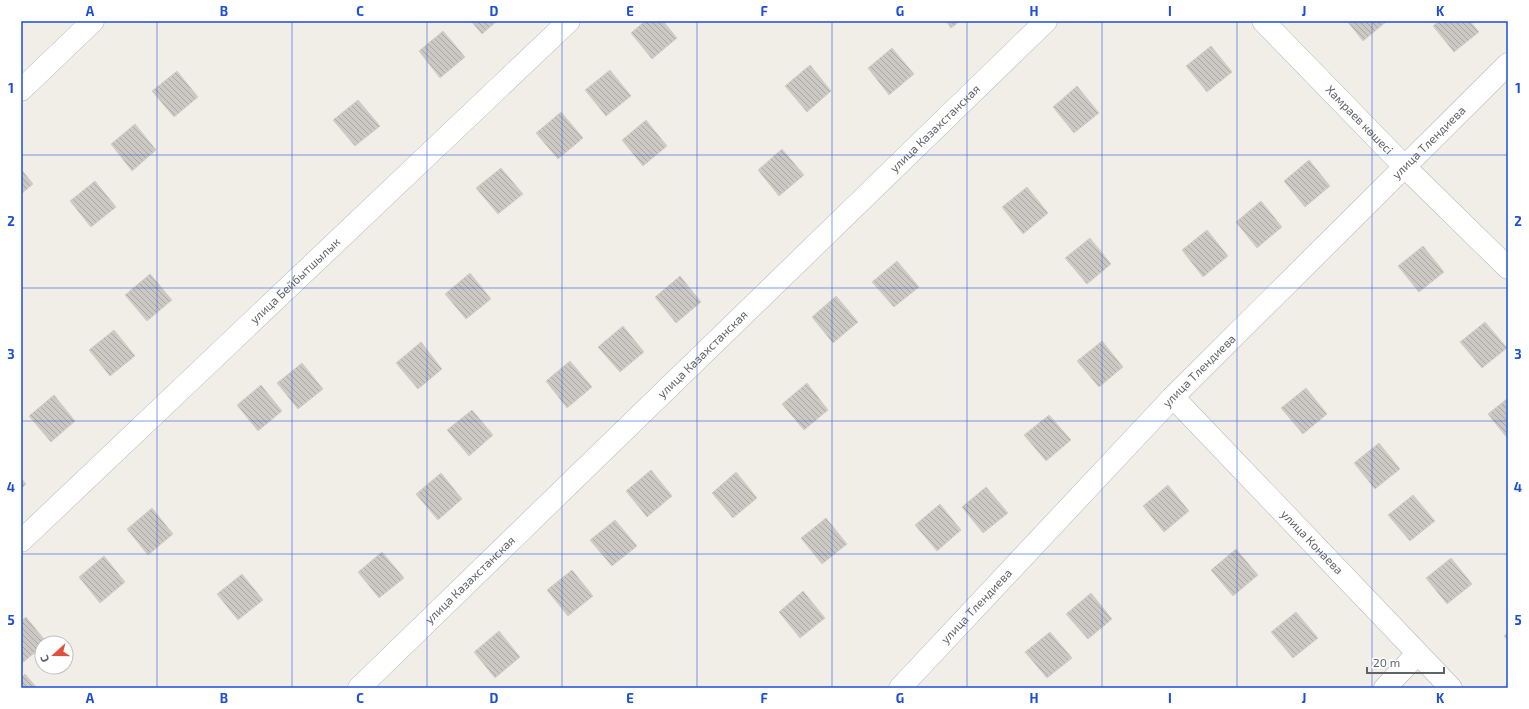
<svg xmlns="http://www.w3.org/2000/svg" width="1529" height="709" font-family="'Exo 2',sans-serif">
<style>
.building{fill:url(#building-back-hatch);stroke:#d4d0c6}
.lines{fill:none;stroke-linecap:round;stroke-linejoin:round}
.minor-casing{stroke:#b4b7bb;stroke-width:23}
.minor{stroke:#fff;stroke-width:22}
.grid{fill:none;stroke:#1d4ed8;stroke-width:1;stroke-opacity:0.55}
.labels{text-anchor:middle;stroke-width:3.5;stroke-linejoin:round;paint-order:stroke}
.street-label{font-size:12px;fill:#5f6266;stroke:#fff}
.neatline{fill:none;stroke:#1d4ed8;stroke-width:1.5}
.grid-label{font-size:13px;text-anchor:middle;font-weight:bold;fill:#1d4ed8}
</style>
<defs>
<pattern id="building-back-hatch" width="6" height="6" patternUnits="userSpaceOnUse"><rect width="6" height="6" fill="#ccc9c4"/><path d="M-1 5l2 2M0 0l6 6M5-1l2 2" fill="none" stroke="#a9a7a3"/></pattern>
</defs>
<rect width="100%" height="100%" fill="#f0eee7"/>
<path class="building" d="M 471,21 L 497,21 L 482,34 Z
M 645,21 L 663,21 L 677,38 L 652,59 L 631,33 Z
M 946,21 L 960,21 L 951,28 Z
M 1347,21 L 1387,21 L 1363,41 Z
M 1439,21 L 1470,21 L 1479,32 L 1454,52 L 1433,26 Z
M 443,31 L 465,57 L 440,78 L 419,51 Z
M 1211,46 L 1232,72 L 1207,92 L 1186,66 Z
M 892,48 L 914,74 L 889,95 L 868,68 Z
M 810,65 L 831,91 L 807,112 L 785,86 Z
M 610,70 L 631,96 L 606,116 L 585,90 Z
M 177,71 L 198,97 L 174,117 L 152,91 Z
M 1077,86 L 1099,113 L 1074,133 L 1053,107 Z
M 358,100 L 380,126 L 355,146 L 333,120 Z
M 561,112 L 583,138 L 558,159 L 536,133 Z
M 646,120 L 667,146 L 643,166 L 622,140 Z
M 135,124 L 156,150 L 132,171 L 111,144 Z
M 782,149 L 804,175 L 779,196 L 758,170 Z
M 1309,160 L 1330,186 L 1305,207 L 1284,181 Z
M 501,168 L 523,194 L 498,214 L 476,188 Z
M 21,169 L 33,184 L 21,194 Z
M 95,181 L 116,207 L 91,227 L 70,201 Z
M 1027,187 L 1048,213 L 1023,234 L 1002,207 Z
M 1261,201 L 1282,227 L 1257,248 L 1236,222 Z
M 1207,230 L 1228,256 L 1203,277 L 1182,250 Z
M 1090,238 L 1111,264 L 1087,284 L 1065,258 Z
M 1423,246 L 1444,272 L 1419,292 L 1398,266 Z
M 897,261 L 919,287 L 894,307 L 872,282 Z
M 470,273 L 491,299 L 466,319 L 445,294 Z
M 150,274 L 172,300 L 147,321 L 125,295 Z
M 680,276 L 701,302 L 676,323 L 655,297 Z
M 836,296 L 858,322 L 833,343 L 812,317 Z
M 1485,322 L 1507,348 L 1482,368 L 1460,342 Z
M 623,326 L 644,352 L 620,372 L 598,347 Z
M 114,330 L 135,356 L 110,376 L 89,350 Z
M 1102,341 L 1123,367 L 1099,387 L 1077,361 Z
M 421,342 L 442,369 L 418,389 L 396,363 Z
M 570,361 L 592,387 L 567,408 L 546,381 Z
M 302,363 L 323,389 L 298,409 L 277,383 Z
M 807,383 L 828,410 L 804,430 L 782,404 Z
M 261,385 L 282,411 L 258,431 L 237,405 Z
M 1306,388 L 1327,414 L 1303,434 L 1281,408 Z
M 54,395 L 75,421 L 51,442 L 29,416 Z
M 1508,398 L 1508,439 L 1488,414 Z
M 472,410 L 493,435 L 469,456 L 447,430 Z
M 1049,415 L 1071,440 L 1046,461 L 1024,435 Z
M 1379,443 L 1400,469 L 1375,489 L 1354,463 Z
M 651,470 L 672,496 L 647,517 L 626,491 Z
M 736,472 L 757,498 L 733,518 L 712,493 Z
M 441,473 L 462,499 L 438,520 L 416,494 Z
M 21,478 L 26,484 L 21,489 Z
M 1168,485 L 1189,511 L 1164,532 L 1143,506 Z
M 986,487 L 1008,513 L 983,533 L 962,507 Z
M 1413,495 L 1435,521 L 1410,541 L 1388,515 Z
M 940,504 L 961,530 L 937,551 L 915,525 Z
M 152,508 L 173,534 L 148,555 L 127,529 Z
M 826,518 L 847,544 L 822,564 L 801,538 Z
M 615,520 L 637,546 L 612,566 L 590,540 Z
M 1236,549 L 1258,575 L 1233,596 L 1211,570 Z
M 382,552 L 404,578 L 379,598 L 358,572 Z
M 104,556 L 125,582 L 100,603 L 79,577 Z
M 1451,558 L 1472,584 L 1447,604 L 1426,578 Z
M 572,570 L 593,596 L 568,616 L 547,590 Z
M 242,574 L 263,600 L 238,620 L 217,594 Z
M 803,591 L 825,618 L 800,638 L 779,612 Z
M 1091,593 L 1112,619 L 1088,639 L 1066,614 Z
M 1296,612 L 1318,638 L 1293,658 L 1271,632 Z
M 26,617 L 47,643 L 42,643 L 42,647 L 22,663 L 21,621 Z
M 499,631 L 520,657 L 495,678 L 474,652 Z
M 1050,632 L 1072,658 L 1047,678 L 1025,652 Z
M 1508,633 L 1508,641 L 1504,636 Z
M 25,674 L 37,688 L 21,688 L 21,678 Z"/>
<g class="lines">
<defs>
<g id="minor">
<path id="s1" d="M 1263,21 L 1405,167 L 1508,268"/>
<path d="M 21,90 L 93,21"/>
<path id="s2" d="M 1173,397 L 1451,688"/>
<path id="s3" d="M 21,541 L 569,21"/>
<path id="s4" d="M 359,688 L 1046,21"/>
<path id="s5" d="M 900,688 L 1173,397 L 1508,64"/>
<path d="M 1385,688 L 1417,654"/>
</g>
</defs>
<use href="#minor" class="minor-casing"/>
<use href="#minor" class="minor"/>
</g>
<path class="grid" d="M 157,21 L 157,688M 292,21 L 292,688M 427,21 L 427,688M 562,21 L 562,688M 697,21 L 697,688M 832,21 L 832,688M 967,21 L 967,688M 1102,21 L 1102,688M 1237,21 L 1237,688M 1372,21 L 1372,688M 21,155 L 1508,155M 21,288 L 1508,288M 21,421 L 1508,421M 21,554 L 1508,554"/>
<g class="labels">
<g class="street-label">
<text dy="4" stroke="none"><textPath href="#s1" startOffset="138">Хамраев көшесі</textPath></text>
<text dy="4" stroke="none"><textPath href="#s4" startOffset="803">улица Казахстанская</textPath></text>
<text dy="4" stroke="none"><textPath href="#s5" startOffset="760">улица Тлендиева</textPath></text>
<text dy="4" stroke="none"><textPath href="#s3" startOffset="378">улица Бейбытшылык</textPath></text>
<text dy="4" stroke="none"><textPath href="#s4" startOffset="479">улица Казахстанская</textPath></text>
<text dy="4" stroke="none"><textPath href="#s5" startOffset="436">улица Тлендиева</textPath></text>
<text dy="4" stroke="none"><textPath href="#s2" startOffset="201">улица Конаева</textPath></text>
<text dy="4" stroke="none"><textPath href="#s4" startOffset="155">улица Казахстанская</textPath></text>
<text dy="4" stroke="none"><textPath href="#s5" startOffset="112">улица Тлендиева</textPath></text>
</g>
</g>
<rect width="1529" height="709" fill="none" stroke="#ffffff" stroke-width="44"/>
<g transform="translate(54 655) rotate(249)"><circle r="19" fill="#ffffff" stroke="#bfc0c2"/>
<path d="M0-3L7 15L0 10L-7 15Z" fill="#e0513d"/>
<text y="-6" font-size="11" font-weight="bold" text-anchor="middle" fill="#5f6266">С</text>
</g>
<path d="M1367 667v6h77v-6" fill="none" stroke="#5f6266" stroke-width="2"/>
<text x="1373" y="667" font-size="12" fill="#5f6266" stroke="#ffffff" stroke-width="3" paint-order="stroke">20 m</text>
<rect x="22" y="22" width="1485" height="665" class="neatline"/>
<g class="grid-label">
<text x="90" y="16">A</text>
<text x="224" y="16">B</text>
<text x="360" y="16">C</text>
<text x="494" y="16">D</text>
<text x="630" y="16">E</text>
<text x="764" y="16">F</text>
<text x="900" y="16">G</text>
<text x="1034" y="16">H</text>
<text x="1170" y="16">I</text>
<text x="1304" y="16">J</text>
<text x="1440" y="16">K</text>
<text x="11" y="93">1</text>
<text x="1518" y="93">1</text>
<text x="11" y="226">2</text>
<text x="1518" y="226">2</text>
<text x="11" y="359">3</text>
<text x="1518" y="359">3</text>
<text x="11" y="492">4</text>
<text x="1518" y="492">4</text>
<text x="11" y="625">5</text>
<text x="1518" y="625">5</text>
<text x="90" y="703">A</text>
<text x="224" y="703">B</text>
<text x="360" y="703">C</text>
<text x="494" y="703">D</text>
<text x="630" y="703">E</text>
<text x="764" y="703">F</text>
<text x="900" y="703">G</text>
<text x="1034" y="703">H</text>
<text x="1170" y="703">I</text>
<text x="1304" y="703">J</text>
<text x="1440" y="703">K</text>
</g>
</svg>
